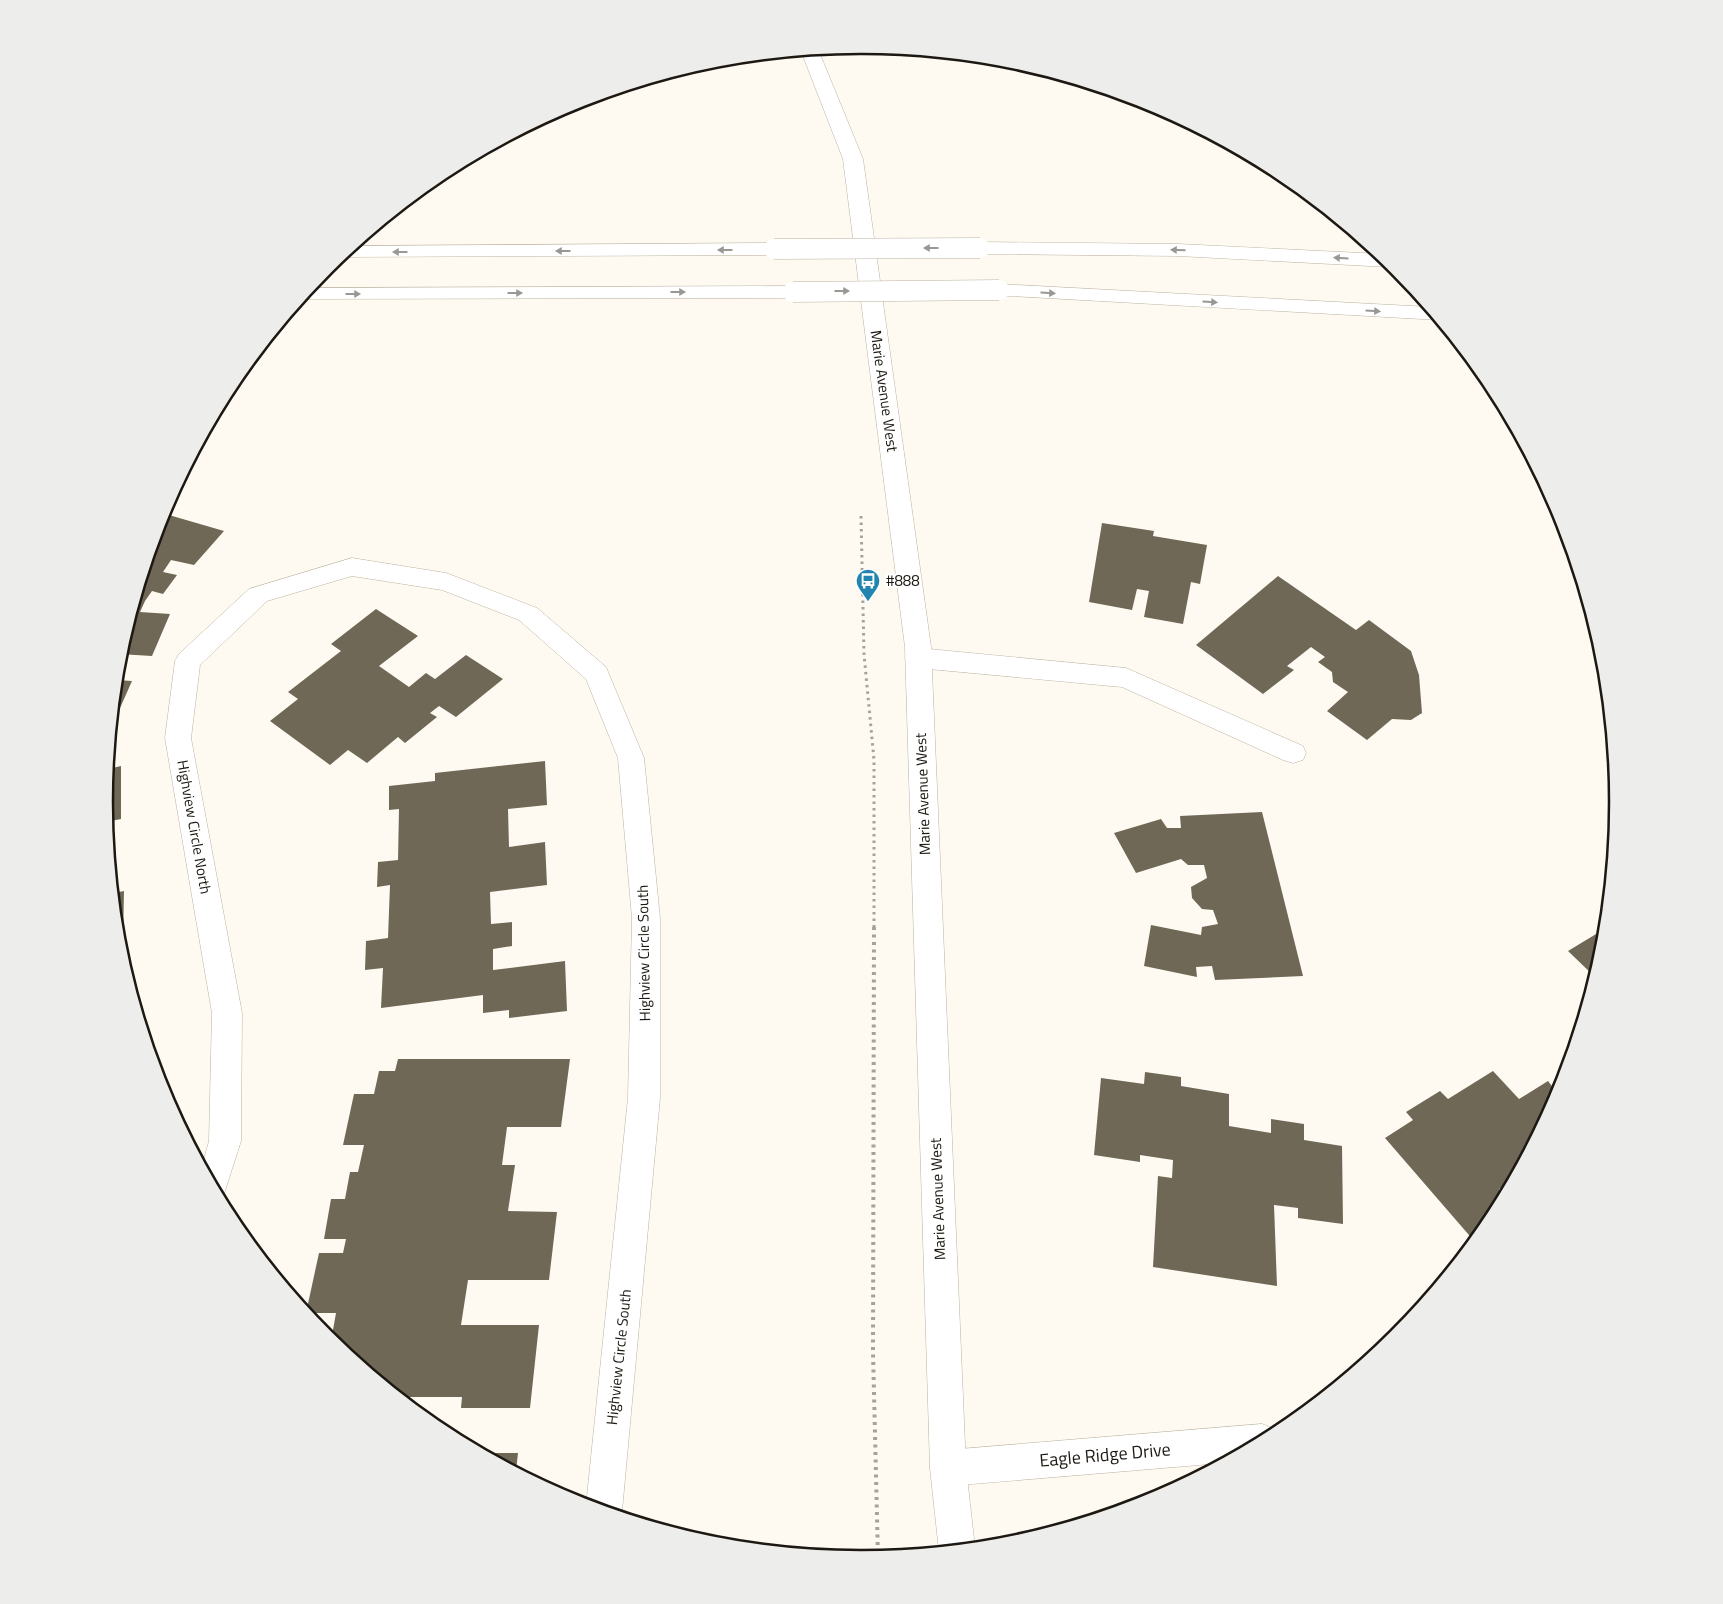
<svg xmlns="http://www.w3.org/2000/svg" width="1723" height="1604" font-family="'Titillium Web',sans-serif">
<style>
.building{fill:#706856}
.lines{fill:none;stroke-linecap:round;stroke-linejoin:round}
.lane-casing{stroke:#bcb29f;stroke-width:1}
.street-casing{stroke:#bcb29f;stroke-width:1}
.secondary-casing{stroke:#bcb29f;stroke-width:1}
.highway-casing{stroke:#bcb29f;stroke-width:1}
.path-far1{stroke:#a6a29b;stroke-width:3;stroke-dasharray:2.5 4;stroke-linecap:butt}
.path{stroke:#a6a29b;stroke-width:4;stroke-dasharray:3 4.5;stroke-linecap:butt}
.lane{fill:#fff;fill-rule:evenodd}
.street{fill:#fff;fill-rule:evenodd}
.secondary{fill:#fff;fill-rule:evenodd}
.highway{fill:#fff;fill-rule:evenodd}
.highway-bridge-casing{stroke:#bcb29f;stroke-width:21;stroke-linecap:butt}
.highway-bridge{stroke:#fff;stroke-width:20}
.oneway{fill:#999894}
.labels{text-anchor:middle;stroke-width:4.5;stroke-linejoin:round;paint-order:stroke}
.street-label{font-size:15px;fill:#1d1912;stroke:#fff}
.poi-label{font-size:15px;fill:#1d1912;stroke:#fff;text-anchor:start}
.near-street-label{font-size:18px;fill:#1d1912;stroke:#fff}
.rim{fill:none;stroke:#1d1912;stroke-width:2.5}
</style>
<rect width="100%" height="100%" fill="#fefaf2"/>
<path class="building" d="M 162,513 L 224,531 L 194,565 L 171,560 L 163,572 L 177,575 L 163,594 L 152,591 L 145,601 L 140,612 L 170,614 L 152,656 L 119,654 Z
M 1102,523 L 1154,531 L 1153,536 L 1207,545 L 1200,584 L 1191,582 L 1183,624 L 1144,617 L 1149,591 L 1137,589 L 1132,610 L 1089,602 Z
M 1278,576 L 1356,630 L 1369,620 L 1411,651 L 1419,675 L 1422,713 L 1411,720 L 1392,719 L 1367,740 L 1327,711 L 1348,692 L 1333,682 L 1332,672 L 1318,662 L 1325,657 L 1311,647 L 1287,666 L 1294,670 L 1263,694 L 1196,645 Z
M 376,609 L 418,636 L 379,666 L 409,687 L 426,673 L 435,679 L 466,655 L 503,679 L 456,717 L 439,706 L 430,713 L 437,717 L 405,743 L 398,737 L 367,763 L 348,750 L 330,765 L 270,721 L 298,699 L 288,692 L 341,651 L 331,644 Z
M 117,680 L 132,681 L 112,726 Z
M 545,761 L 547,805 L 508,809 L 509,847 L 545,842 L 547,885 L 490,892 L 491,924 L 512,922 L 512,946 L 493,949 L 493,970 L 565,961 L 567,1011 L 509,1018 L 509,1010 L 483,1013 L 483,995 L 381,1008 L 383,968 L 365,970 L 366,941 L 388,938 L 390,885 L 377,887 L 378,862 L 398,860 L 399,809 L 389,810 L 389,786 L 435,781 L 435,773 Z
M 121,766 L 121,819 L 106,822 L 105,802 L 108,769 Z
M 1262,812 L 1303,976 L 1215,980 L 1212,966 L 1196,967 L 1197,977 L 1144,966 L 1151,925 L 1201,935 L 1202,927 L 1218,924 L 1213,910 L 1202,909 L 1192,898 L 1191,887 L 1207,878 L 1204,865 L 1188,865 L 1181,859 L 1136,873 L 1114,833 L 1161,819 L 1167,828 L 1181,828 L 1180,816 Z
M 124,891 L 123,941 L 118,942 L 113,893 Z
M 1606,928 L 1604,950 L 1594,983 L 1590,980 L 1595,977 L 1568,951 Z
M 398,1059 L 570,1059 L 561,1127 L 507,1127 L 502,1165 L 515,1165 L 508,1211 L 557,1212 L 549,1280 L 468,1280 L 461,1325 L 539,1325 L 530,1408 L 461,1408 L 462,1397 L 399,1397 L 331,1341 L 336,1313 L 306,1313 L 319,1253 L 343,1253 L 346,1239 L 324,1239 L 331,1199 L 345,1199 L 350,1172 L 358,1172 L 364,1145 L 343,1145 L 354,1094 L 374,1094 L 379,1071 L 395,1071 Z
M 1493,1071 L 1519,1099 L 1548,1081 L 1555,1090 L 1563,1085 L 1514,1179 L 1499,1189 L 1505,1196 L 1491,1223 L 1475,1242 L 1385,1138 L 1413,1120 L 1406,1112 L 1440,1091 L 1448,1099 Z
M 1145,1072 L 1181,1077 L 1181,1086 L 1229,1094 L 1229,1126 L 1271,1133 L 1271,1119 L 1304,1124 L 1304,1140 L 1342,1146 L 1343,1224 L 1298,1218 L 1298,1208 L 1274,1205 L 1277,1286 L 1153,1267 L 1158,1176 L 1172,1178 L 1173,1160 L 1140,1155 L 1140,1162 L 1094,1155 L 1101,1078 L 1144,1084 Z
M 481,1453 L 518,1453 L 516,1471 L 498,1462 Z"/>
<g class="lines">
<defs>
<path id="lane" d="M 918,648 L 1126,668 L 1303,746 L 1306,753 L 1303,760 L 1293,763 L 1283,760 L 1122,687 L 918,668 L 909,665 L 905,658 L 909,651 Z"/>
<path id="street" d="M 352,558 L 446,573 L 537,608 L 606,667 L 644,758 L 660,918 L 660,1098 L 622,1511 L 620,1516 L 586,1506 L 628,1098 L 632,918 L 618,758 L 586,679 L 519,620 L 442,590 L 352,576 L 267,601 L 200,665 L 191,738 L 242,1013 L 241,1141 L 223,1197 L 219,1198 L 202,1166 L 209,1141 L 212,1013 L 165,738 L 175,661 L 179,654 L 249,589 Z
M 1262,1424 L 1275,1429 L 1277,1434 L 1223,1463 L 948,1486 L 935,1481 L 930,1468 L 935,1455 L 948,1450 Z"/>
<path id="secondary" d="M 818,49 L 863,159 L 931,647 L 966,1468 L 975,1548 L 939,1551 L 930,1468 L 905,647 L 843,159 L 801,51 Z"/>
<path id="highway" d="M 980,242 L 1178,244 L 1382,254 L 1395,266 L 1389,267 L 1178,256 L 980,254 L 973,252 L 970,248 L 973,244 Z
M 774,243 L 781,245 L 784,249 L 781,253 L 774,255 L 338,257 L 352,246 Z
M 999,284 L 1430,307 L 1440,320 L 992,295 L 988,290 L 992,285 Z
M 793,286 L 800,287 L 804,292 L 800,297 L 793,298 L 299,299 L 309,288 Z"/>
</defs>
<use href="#lane" class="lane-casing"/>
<use href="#street" class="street-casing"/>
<use href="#secondary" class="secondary-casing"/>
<use href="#highway" class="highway-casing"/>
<path class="path-far1" d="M 861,516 L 864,654 L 874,760 L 874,928"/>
<path class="path" d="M 874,927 L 873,1352 L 878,1557"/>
<use href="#lane" class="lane"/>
<use href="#street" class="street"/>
<use href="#secondary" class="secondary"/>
<use href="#highway" class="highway"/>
<defs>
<path id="highway-bridge" d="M 774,249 L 980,248
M 793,292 L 999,290"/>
</defs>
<use href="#highway-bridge" class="highway-bridge-casing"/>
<use href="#highway-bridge" class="highway-bridge"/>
</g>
<defs><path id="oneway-solid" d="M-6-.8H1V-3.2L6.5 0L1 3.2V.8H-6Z" transform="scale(1.25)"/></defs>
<g class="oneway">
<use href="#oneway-solid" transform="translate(931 248) rotate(180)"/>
<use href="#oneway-solid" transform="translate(725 250) rotate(180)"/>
<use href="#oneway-solid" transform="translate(1178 250) rotate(-178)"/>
<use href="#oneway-solid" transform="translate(563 251) rotate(180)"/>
<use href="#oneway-solid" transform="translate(400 252) rotate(180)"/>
<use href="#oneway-solid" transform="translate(1341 258) rotate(-177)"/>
<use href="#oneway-solid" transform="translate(842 291)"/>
<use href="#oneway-solid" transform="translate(678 292)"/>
<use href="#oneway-solid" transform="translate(515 293)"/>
<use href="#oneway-solid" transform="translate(1048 293) rotate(3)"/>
<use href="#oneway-solid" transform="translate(353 294)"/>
<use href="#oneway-solid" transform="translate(1210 302) rotate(3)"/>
<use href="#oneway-solid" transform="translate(1373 311) rotate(3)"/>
</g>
<defs>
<symbol id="bus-pin" viewBox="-11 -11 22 30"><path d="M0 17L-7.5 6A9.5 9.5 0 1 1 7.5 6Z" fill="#2185af" stroke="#fff"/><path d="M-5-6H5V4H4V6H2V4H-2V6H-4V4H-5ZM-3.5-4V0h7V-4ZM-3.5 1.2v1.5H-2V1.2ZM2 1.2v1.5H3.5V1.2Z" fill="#fff"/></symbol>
</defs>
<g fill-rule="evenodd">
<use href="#bus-pin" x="854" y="567" width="28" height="38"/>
</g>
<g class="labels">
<g class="street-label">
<text transform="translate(884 391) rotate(82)" y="5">Marie Avenue West</text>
<text transform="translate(923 794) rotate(-92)" y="5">Marie Avenue West</text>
<text transform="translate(194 827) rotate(80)" y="5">Highview Circle North</text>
<text transform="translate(644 953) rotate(-91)" y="5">Highview Circle South</text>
<text transform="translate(938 1199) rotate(-92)" y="5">Marie Avenue West</text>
<text transform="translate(619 1357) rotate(-84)" y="5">Highview Circle South</text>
</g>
<g class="poi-label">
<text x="886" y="586">#888</text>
</g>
<g class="near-street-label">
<text transform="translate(1105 1455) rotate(-5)" y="6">Eagle Ridge Drive</text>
</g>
</g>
<path d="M0 0H1723V1604H0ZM113 802a748 748 0 1 1 1496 0a748 748 0 1 1-1496 0Z" fill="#ededec" fill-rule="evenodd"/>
<path class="rim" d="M113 802a748 748 0 1 1 1496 0a748 748 0 1 1-1496 0Z"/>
</svg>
